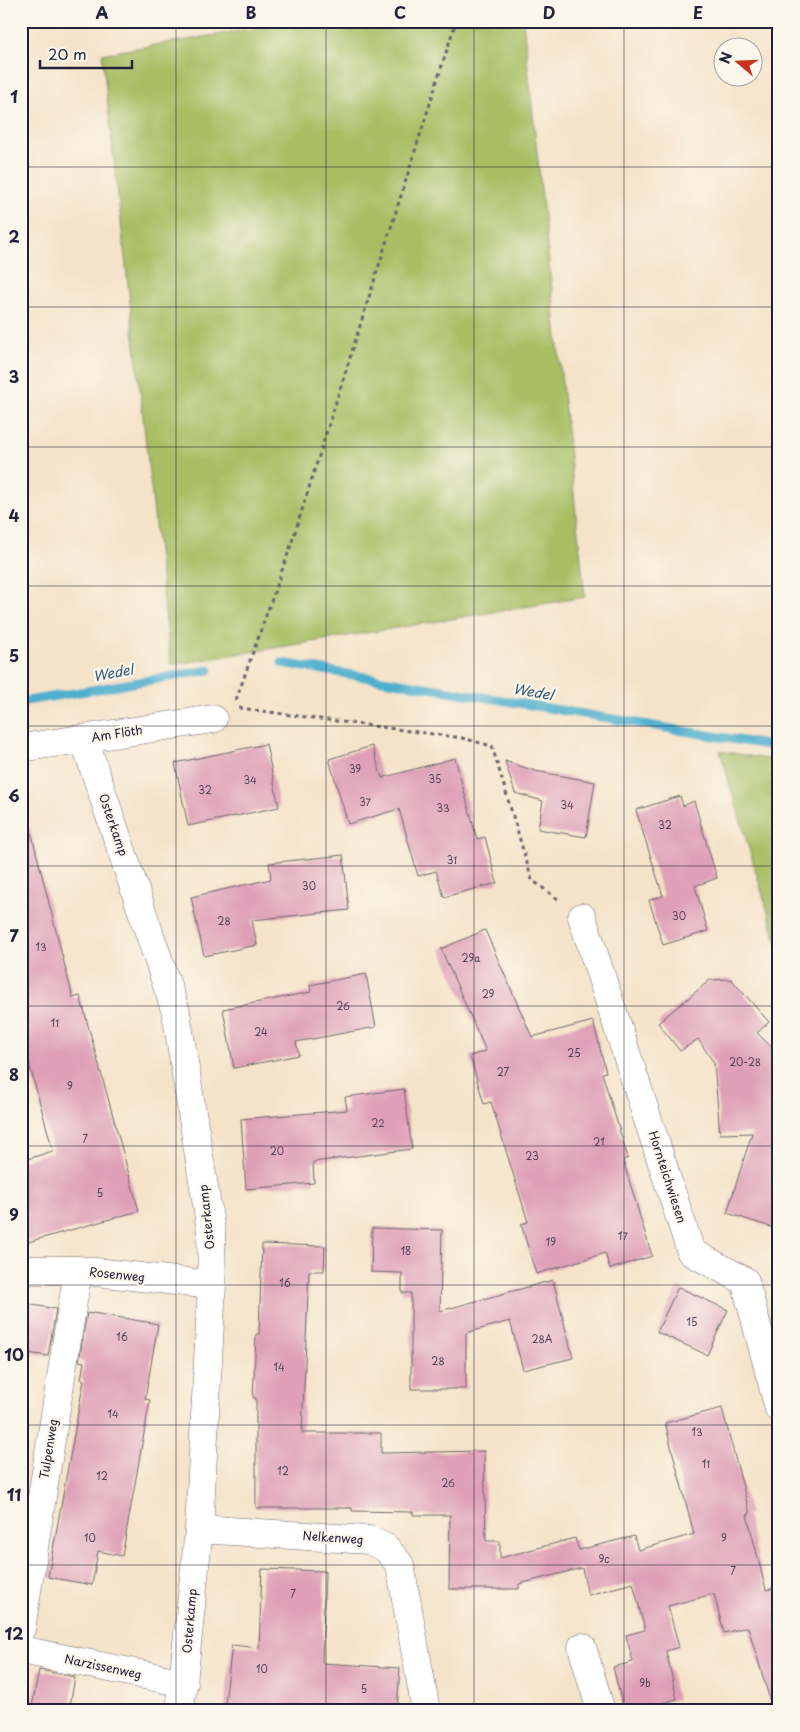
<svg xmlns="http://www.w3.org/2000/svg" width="800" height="1732" font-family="'Playpen Sans',sans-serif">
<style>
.green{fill:#a7be64;stroke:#647050}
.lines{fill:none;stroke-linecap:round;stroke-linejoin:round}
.stream{stroke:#50afce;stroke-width:9}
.building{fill:#dfa0b7}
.minor-casing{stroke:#6c666d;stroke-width:29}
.path{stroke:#6c666d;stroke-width:3;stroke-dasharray:4 4;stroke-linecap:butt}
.minor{stroke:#fff;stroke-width:28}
.grid{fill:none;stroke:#22223b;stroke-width:1;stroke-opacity:0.55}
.labels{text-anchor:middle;stroke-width:4.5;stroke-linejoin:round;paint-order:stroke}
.number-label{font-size:10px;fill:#51425a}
.street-label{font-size:12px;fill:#22223b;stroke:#fbf7ec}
.water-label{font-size:14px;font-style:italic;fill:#345a76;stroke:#fbf7ec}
.neatline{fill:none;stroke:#22223b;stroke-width:2}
.grid-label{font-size:16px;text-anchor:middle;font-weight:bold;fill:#22223b}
</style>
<rect width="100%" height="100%" fill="#fbf7ec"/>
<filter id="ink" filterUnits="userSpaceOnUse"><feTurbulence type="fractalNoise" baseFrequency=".02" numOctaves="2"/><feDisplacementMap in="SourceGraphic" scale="10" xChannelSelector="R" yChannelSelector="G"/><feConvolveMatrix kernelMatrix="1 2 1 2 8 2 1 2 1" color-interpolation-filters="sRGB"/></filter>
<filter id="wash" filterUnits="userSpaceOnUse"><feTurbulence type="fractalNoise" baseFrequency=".0096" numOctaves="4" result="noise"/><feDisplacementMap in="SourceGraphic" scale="20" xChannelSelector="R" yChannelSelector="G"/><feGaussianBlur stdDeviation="1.12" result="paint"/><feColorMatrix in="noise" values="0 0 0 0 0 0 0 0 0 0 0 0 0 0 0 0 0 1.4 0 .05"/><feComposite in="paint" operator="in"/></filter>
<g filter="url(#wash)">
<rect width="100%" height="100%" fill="#f5e3c9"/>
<path class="green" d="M 299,21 L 523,21 L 585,597 L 171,665 L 102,54 Z
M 720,751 L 779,761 L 779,949 Z"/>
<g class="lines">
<path class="stream" d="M 282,663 L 779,747
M 21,702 L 209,670"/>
</g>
<g id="blocks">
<path class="building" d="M 266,744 L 279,807 L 188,826 L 175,763 Z
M 372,746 L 382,778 L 455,758 L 477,839 L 485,837 L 497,883 L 444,897 L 436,871 L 418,876 L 399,809 L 348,824 L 329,759 Z
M 505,761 L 535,771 L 595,782 L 586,837 L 538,829 L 543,801 L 515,793 Z
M 680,796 L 683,806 L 694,801 L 717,878 L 695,886 L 708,931 L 663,945 L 649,900 L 663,896 L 636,810 Z
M 30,828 L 73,998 L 80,996 L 139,1211 L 28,1242 L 21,1221 L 21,1161 L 53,1151 L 21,1034 L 21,829 Z
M 343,855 L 349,910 L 252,920 L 257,945 L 204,956 L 191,897 L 271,879 L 269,863 Z
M 485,930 L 532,1037 L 593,1021 L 606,1072 L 602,1073 L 628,1158 L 623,1160 L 652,1256 L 610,1269 L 605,1253 L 536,1274 L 521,1224 L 528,1222 L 491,1102 L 484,1104 L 470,1056 L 486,1051 L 441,949 Z
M 366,974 L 376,1027 L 296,1042 L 299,1055 L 234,1068 L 223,1009 L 311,992 L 310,985 Z
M 731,979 L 769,1022 L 757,1033 L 779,1054 L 779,1214 L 774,1228 L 727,1213 L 752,1133 L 720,1134 L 714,1063 L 698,1039 L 680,1051 L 658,1023 L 710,980 Z
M 404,1089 L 412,1149 L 313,1162 L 314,1183 L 246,1189 L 241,1119 L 347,1110 L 345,1097 Z
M 372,1228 L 442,1230 L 440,1311 L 553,1280 L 573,1358 L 523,1370 L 510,1321 L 466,1333 L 466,1389 L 411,1389 L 411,1293 L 402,1293 L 402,1273 L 371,1272 Z
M 262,1244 L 325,1246 L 324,1271 L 309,1271 L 302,1433 L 381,1433 L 381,1453 L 484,1451 L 486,1541 L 500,1541 L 500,1558 L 575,1538 L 579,1550 L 634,1536 L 638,1550 L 694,1534 L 665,1423 L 722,1408 L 750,1514 L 747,1515 L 766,1590 L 779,1587 L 779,1709 L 773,1710 L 748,1627 L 724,1633 L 714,1594 L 668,1606 L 679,1647 L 666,1651 L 677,1699 L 630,1711 L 624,1711 L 613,1667 L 633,1662 L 626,1635 L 645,1630 L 633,1583 L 588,1595 L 582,1568 L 519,1584 L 519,1589 L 449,1589 L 450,1515 L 413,1515 L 413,1512 L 352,1511 L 352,1508 L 256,1508 L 256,1398 L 253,1398 L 256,1334 L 259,1334 Z
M 678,1287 L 728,1310 L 707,1355 L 657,1332 Z
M 21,1303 L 56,1309 L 48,1356 L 21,1352 Z
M 87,1313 L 92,1314 L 93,1313 L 158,1324 L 145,1399 L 150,1400 L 122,1556 L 98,1551 L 92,1585 L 48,1577 L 84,1380 L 81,1379 L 84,1362 L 79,1361 Z
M 262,1569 L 325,1571 L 322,1663 L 400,1668 L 397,1711 L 224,1711 L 232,1645 L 259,1648 Z
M 39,1670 L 75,1677 L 69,1711 L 31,1711 Z"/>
</g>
</g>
<g filter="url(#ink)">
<use href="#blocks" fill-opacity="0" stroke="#6c666d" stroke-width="1"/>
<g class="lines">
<defs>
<path id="minor" d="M 84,739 L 176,1012 L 211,1231 L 212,1285 L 199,1529 L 180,1711
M 21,748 L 213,719
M 582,917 L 691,1252 L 745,1281 L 779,1409
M 21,1270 L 78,1270 L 212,1285
M 199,1529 L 369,1540 L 386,1548 L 400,1565 L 426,1711
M 21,1629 L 78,1270
M 582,1647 L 601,1711
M 21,1650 L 184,1683"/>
</defs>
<use href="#minor" class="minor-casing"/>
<path class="path" d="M 236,700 L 290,548 L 456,21
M 239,708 L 462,738 L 492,746 L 532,880 L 559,900"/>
<use href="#minor" class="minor"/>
</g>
</g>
<path class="grid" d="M 176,21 L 176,1711M 326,21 L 326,1711M 474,21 L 474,1711M 624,21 L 624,1711M 21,167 L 779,167M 21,307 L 779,307M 21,447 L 779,447M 21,586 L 779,586M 21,726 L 779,726M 21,866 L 779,866M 21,1006 L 779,1006M 21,1146 L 779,1146M 21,1285 L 779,1285M 21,1425 L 779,1425M 21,1565 L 779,1565"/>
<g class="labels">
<g class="number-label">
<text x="355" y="773">39</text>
<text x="435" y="783">35</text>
<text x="250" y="784">34</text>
<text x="205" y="794">32</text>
<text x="365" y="806">37</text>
<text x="567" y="809">34</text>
<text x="443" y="812">33</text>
<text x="665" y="829">32</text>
<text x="452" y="864">31</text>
<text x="309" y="890">30</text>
<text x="679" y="920">30</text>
<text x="224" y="925">28</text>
<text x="41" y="951">13</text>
<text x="471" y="962">29a</text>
<text x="488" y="998">29</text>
<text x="343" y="1010">26</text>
<text x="55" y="1027">11</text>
<text x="261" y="1036">24</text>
<text x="574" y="1057">25</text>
<text x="745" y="1066">20-28</text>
<text x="503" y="1076">27</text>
<text x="70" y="1090">9</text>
<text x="378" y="1127">22</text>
<text x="85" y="1143">7</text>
<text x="599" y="1146">21</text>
<text x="277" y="1155">20</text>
<text x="532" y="1160">23</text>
<text x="100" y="1197">5</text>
<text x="623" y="1240">17</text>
<text x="551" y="1246">19</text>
<text x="406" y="1255">18</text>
<text x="285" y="1287">16</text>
<text x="692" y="1326">15</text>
<text x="122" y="1341">16</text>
<text x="542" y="1343">28A</text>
<text x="438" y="1365">28</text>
<text x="279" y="1371">14</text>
<text x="113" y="1418">14</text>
<text x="697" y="1436">13</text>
<text x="706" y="1468">11</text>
<text x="283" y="1475">12</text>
<text x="102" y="1480">12</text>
<text x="448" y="1487">26</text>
<text x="90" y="1542">10</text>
<text x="724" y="1542">9</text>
<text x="604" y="1563">9c</text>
<text x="733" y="1575">7</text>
<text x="293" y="1598">7</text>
<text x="262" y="1673">10</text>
<text x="645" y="1687">9b</text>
<text x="364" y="1693">5</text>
</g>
<g class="street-label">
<text transform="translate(117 734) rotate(-9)" y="4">Am Flöth</text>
<text transform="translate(113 825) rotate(71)" y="4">Osterkamp</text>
<text transform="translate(667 1177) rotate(72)" y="4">Hornteichwiesen</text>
<text transform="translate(207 1217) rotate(-96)" y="4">Osterkamp</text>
<text transform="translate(117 1275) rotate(6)" y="4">Rosenweg</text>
<text transform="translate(49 1449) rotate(-81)" y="4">Tulpenweg</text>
<text transform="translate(333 1538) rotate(4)" y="4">Nelkenweg</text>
<text transform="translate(190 1621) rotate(-85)" y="4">Osterkamp</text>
<text transform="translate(103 1667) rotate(12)" y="4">Narzissenweg</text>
</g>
<g class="water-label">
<text transform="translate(113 673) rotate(-10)" y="5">Wedel</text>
<text transform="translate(533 692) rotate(10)" y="5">Wedel</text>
</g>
</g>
<rect width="800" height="1732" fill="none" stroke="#fbf7ec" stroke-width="55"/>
<g transform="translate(738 62) rotate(289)"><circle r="24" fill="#fbf7ec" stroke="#a4a2a5"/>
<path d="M0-4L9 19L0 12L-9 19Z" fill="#c8321e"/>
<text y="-8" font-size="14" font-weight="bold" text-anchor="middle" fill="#22223b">N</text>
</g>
<path d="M40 60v8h92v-8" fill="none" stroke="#22223b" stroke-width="2.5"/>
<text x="48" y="60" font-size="15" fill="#22223b" stroke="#fbf7ec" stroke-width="4" paint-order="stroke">20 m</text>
<rect x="28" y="28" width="744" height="1676" class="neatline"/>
<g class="grid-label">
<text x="102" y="19">A</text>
<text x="251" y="19">B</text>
<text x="400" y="19">C</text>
<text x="549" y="19">D</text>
<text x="698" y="19">E</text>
<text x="14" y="103">1</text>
<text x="14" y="243">2</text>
<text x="14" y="383">3</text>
<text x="14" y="522">4</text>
<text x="14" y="662">5</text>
<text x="14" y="802">6</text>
<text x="14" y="942">7</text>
<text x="14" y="1081">8</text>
<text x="14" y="1221">9</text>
<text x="14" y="1361">10</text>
<text x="14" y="1501">11</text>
<text x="14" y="1640">12</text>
</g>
</svg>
